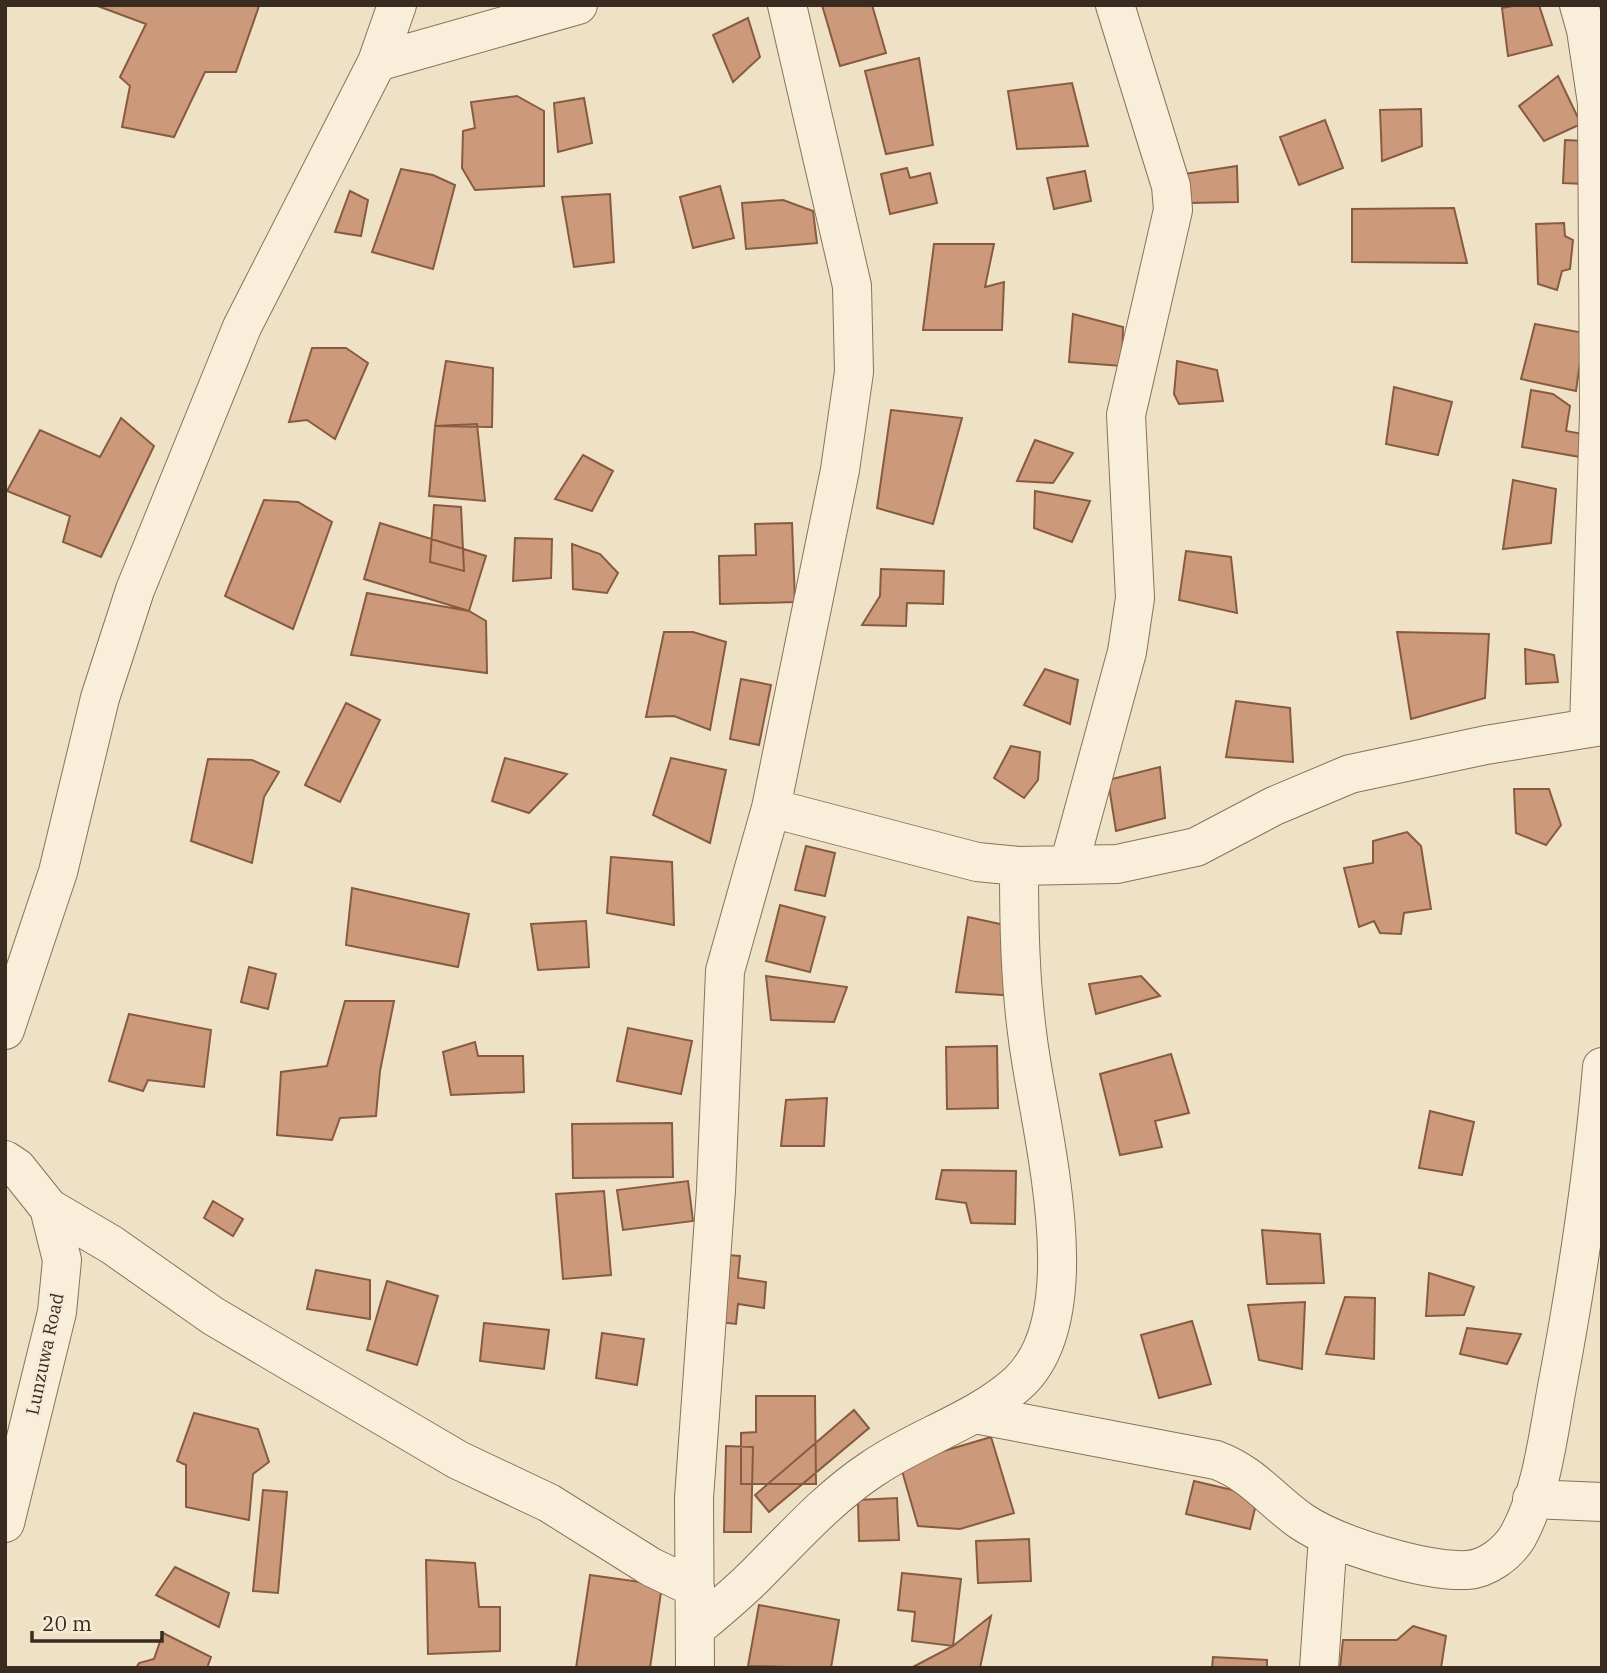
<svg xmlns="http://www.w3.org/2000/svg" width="1607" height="1673" font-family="'IBM Plex Serif',serif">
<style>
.building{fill:#cc9a7b;stroke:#885b41;stroke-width:2}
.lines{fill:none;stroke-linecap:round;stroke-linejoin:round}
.minor-casing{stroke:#89725b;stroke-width:40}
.minor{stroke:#f9eed9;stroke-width:38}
.labels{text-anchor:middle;stroke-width:5;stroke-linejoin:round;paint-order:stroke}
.street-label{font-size:18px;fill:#392b1f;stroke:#f6ebd5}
</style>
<rect width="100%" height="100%" fill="#eee1c5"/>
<path class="building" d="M 95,5 L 257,5 L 259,6 L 236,72 L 205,72 L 174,137 L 122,127 L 130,86 L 120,77 L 146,24 Z
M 822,5 L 872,5 L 886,53 L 840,66 Z
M 1518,5 L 1539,5 L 1552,45 L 1508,56 L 1502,8 Z
M 748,18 L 760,57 L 733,82 L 713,35 Z
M 919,58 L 933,145 L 886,154 L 865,71 Z
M 1558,76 L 1581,124 L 1544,141 L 1519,106 Z
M 1072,83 L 1088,146 L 1017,149 L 1008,91 Z
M 517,96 L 544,111 L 544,186 L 475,190 L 462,168 L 463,131 L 475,128 L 471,102 Z
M 584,98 L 592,143 L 558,152 L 554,103 Z
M 1421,109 L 1422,146 L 1382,161 L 1380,110 Z
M 1325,120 L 1343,168 L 1299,185 L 1280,137 Z
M 1565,140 L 1586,141 L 1584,184 L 1563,183 Z
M 1237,166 L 1238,202 L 1189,203 L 1184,174 Z
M 907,168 L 910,178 L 930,173 L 937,203 L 890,214 L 881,174 Z
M 401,169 L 433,175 L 455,185 L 433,269 L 372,252 Z
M 1085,171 L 1091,201 L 1054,209 L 1047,178 Z
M 720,186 L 734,238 L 693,248 L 680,197 Z
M 350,191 L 368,200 L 361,236 L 335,232 Z
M 610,194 L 614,262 L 574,267 L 562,197 Z
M 783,200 L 813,211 L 817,243 L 746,249 L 742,203 Z
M 1454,208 L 1467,263 L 1352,262 L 1352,209 Z
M 1564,223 L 1565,236 L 1573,240 L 1570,269 L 1562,271 L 1557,290 L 1538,284 L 1536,224 Z
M 934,244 L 994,244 L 985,287 L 1004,282 L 1002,330 L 923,330 Z
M 1073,314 L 1123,327 L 1122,366 L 1069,362 Z
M 1535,324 L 1584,333 L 1576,391 L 1521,379 Z
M 312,348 L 346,348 L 368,363 L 335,439 L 307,420 L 289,422 Z
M 446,361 L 493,368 L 492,427 L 435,426 Z
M 1177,361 L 1217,370 L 1223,401 L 1179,404 L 1174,394 Z
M 1394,387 L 1452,402 L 1438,455 L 1386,444 Z
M 1531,390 L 1553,394 L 1570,406 L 1566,431 L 1583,434 L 1580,457 L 1522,447 Z
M 891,410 L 962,418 L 933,524 L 877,508 Z
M 121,418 L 154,446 L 101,557 L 63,542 L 70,516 L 7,491 L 40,430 L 100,457 Z
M 477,424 L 485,501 L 429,496 L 435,426 Z
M 1035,440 L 1073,453 L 1053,483 L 1017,481 Z
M 583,455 L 613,471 L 592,511 L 555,499 Z
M 1513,480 L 1556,489 L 1551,543 L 1503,549 Z
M 1035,491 L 1090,501 L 1072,542 L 1034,528 Z
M 264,500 L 298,502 L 332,522 L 293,629 L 225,596 Z
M 434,505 L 461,507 L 464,571 L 430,562 Z
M 380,523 L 486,556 L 469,611 L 364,579 Z
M 792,523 L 795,602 L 720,604 L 719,556 L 756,555 L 755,524 Z
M 515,538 L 552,539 L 551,578 L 513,581 Z
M 572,544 L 600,554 L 618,573 L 607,593 L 573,589 Z
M 1186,551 L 1231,557 L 1237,613 L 1179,600 Z
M 881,569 L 944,571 L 943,604 L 907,603 L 906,626 L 862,625 L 880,596 Z
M 367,593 L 469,611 L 486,621 L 487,673 L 351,655 Z
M 664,632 L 693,632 L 726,642 L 710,730 L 674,716 L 646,717 Z
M 1397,632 L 1489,634 L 1485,698 L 1411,719 Z
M 1525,649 L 1554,655 L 1558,682 L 1526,684 Z
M 1045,669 L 1078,680 L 1070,724 L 1024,705 Z
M 741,679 L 771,685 L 759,745 L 730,739 Z
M 1236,701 L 1290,708 L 1293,762 L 1226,757 Z
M 346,703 L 380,720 L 340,802 L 305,785 Z
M 1011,746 L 1040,752 L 1038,780 L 1024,798 L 994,778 Z
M 505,758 L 567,774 L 529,813 L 492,801 Z
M 671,758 L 726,770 L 710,843 L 653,815 Z
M 208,759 L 252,760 L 279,772 L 264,797 L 252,863 L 191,841 Z
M 1160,767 L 1165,818 L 1116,831 L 1108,780 Z
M 1514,789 L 1549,789 L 1561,825 L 1546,845 L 1516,833 Z
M 1407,832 L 1421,846 L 1431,909 L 1404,913 L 1401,934 L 1380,933 L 1374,921 L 1359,927 L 1344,868 L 1373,863 L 1373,841 Z
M 806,846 L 835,853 L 825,896 L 795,890 Z
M 611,857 L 672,862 L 674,925 L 607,913 Z
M 352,888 L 469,914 L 458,967 L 346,945 Z
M 780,905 L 825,917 L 810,972 L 766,961 Z
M 968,917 L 1014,927 L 1017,996 L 956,992 Z
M 586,921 L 589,967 L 538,970 L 531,924 Z
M 249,967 L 276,974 L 268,1009 L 241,1002 Z
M 766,976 L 847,987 L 834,1022 L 771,1020 Z
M 1141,976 L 1160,996 L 1096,1014 L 1089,984 Z
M 345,1001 L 394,1001 L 380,1071 L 376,1116 L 340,1118 L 332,1140 L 277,1135 L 281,1072 L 327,1066 Z
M 129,1014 L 211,1030 L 204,1087 L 148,1080 L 143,1091 L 109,1081 Z
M 628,1028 L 692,1041 L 681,1094 L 617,1081 Z
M 475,1042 L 478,1056 L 523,1056 L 524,1092 L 451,1095 L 443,1052 Z
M 997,1046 L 998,1108 L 947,1109 L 946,1047 Z
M 1171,1054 L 1189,1113 L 1155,1121 L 1162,1147 L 1120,1155 L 1100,1074 Z
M 827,1098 L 824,1146 L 781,1146 L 786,1100 Z
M 1430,1111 L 1474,1122 L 1462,1175 L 1419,1168 Z
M 672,1123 L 673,1177 L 573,1178 L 572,1124 Z
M 942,1170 L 1016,1171 L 1015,1224 L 971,1223 L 966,1203 L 936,1199 Z
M 688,1181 L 693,1221 L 623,1230 L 617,1190 Z
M 604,1191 L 611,1275 L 563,1279 L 556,1194 Z
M 213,1201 L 243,1219 L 233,1236 L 204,1218 Z
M 1262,1230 L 1320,1234 L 1324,1283 L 1267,1284 Z
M 727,1255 L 740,1256 L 738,1278 L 766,1282 L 764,1308 L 738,1304 L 736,1324 L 719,1322 Z
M 316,1270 L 370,1280 L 370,1319 L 307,1309 Z
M 1429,1273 L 1474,1287 L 1464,1315 L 1426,1316 Z
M 387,1281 L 438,1296 L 417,1365 L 367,1350 Z
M 1345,1297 L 1375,1298 L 1374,1359 L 1326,1354 Z
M 1305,1302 L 1302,1369 L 1259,1360 L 1248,1305 Z
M 1192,1321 L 1211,1384 L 1159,1398 L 1141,1335 Z
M 484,1323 L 549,1330 L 544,1369 L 480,1361 Z
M 1467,1328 L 1521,1334 L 1507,1364 L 1460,1354 Z
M 602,1333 L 644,1339 L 637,1385 L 596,1378 Z
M 756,1396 L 815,1396 L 816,1484 L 741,1484 L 741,1433 L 756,1432 Z
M 854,1410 L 869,1428 L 769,1512 L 755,1495 Z
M 194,1413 L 258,1429 L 269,1462 L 253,1474 L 249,1520 L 186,1507 L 186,1465 L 177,1461 Z
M 991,1437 L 1014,1513 L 960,1529 L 918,1526 L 900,1464 Z
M 726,1446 L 753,1447 L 751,1532 L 724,1532 Z
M 1194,1481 L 1258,1496 L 1250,1529 L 1186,1514 Z
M 263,1490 L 287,1492 L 278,1593 L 253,1591 Z
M 897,1498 L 899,1540 L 859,1541 L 858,1500 Z
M 1029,1539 L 1031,1581 L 978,1583 L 976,1541 Z
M 426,1560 L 475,1563 L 479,1607 L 500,1607 L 500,1651 L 428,1654 Z
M 175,1567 L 229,1593 L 219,1627 L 156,1595 Z
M 902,1573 L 961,1579 L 953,1646 L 912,1641 L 915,1612 L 898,1610 Z
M 590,1575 L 662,1585 L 650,1668 L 576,1668 Z
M 759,1605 L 839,1620 L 831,1668 L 748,1666 Z
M 991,1616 L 980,1668 L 911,1668 L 953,1646 Z
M 1413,1626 L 1446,1636 L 1441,1668 L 1340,1668 L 1343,1640 L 1397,1640 Z
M 163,1633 L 211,1657 L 207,1668 L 136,1668 L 139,1663 L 154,1659 Z
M 1213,1657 L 1267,1660 L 1267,1668 L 1212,1668 Z"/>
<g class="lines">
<defs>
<path id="minor" d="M 1579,5 L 1586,30 L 1597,103 L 1599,414 L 1589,727
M 377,62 L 578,5
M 771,808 L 977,862 L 1019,866 L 1117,864 L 1196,847 L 1274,806 L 1350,774 L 1486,745 L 1602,726
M 1069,865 L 1127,652 L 1135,598 L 1126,415 L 1173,210 L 1171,186 L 1115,5
M 5,1030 L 58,872 L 100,698 L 135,590 L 242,327 L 377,62 L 397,5
M 5,1160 L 17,1168 L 49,1208 L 62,1260 L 57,1312 L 5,1523
M 49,1208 L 112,1245 L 213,1316 L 458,1460 L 549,1503 L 651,1567 L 695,1588
M 975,1414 L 1216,1460 C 1252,1473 1271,1500 1301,1521 C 1336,1545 1425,1572 1467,1570 C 1487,1569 1508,1553 1518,1536 C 1542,1492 1548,1436 1557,1387 C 1577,1281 1593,1176 1602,1067
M 1532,1499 L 1602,1502
M 695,1629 C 715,1612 736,1595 755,1576 C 792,1539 828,1498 872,1469 C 918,1437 976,1421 1018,1383 C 1093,1315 1039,1128 1028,1040 C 1020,982 1019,924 1019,866
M 695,1668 L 694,1498 L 716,1190 L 725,971 L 771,808 L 840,470 L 854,372 L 852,286 L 787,5
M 1319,1668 L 1328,1536"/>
</defs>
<use href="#minor" class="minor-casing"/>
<use href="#minor" class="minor"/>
</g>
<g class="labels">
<g class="street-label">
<text transform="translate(45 1354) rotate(-78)" y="6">Lunzuwa Road</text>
</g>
</g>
<rect width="1607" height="1673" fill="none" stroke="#392b1f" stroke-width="14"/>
<path d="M32 1631v10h130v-10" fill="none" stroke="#392b1f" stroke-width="3.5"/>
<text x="42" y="1631" font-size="21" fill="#392b1f" stroke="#f6ebd5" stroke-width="5" paint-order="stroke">20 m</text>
</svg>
